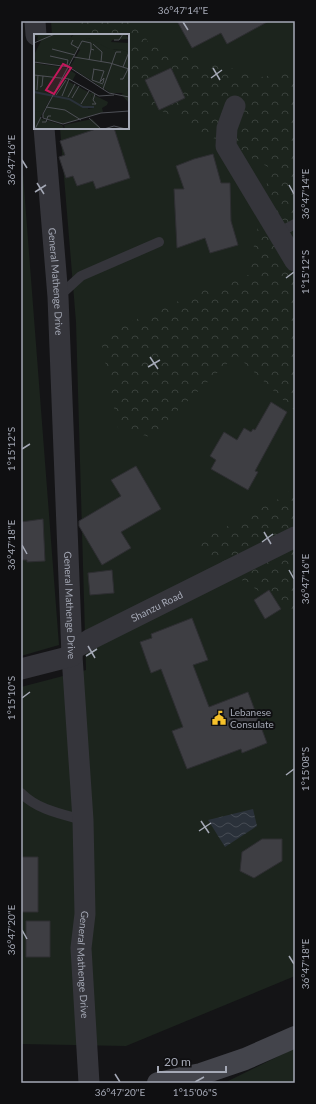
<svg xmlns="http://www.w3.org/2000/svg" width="316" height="1104" font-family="Lato,sans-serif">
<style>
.green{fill:#1c241d}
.forest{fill:url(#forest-crowns)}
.water{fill:url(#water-waves)}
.building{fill:#3e3e43;stroke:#2e2e32}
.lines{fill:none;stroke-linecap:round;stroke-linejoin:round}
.lane{stroke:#35353b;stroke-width:10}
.street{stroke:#35353b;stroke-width:21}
.secondary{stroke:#43444b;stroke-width:22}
.ticks{fill:none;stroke:#a5a9b6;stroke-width:1.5}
.labels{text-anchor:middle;stroke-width:4;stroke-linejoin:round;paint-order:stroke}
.street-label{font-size:10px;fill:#a5a9b6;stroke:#0f0f11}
.poi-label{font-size:10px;fill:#a5a9b6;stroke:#0f0f11;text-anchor:start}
.inset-river{fill:none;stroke:#2a313a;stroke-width:2}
.inset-road{fill:none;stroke:#4e5056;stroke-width:1}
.view{fill:#c2185b;fill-opacity:0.15;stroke:#c2185b;stroke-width:2}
.inset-edge{fill:none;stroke:#a5a9b6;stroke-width:2}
.neatline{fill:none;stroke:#a5a9b6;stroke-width:1.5}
.ticks-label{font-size:10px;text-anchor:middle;fill:#a5a9b6}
</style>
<defs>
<pattern id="forest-crowns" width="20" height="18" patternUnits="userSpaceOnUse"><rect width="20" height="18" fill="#1c241d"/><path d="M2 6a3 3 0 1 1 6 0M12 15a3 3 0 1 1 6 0" fill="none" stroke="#3a413c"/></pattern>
<pattern id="water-waves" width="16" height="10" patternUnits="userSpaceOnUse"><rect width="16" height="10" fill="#2a313a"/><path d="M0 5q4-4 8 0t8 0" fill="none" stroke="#464c54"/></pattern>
</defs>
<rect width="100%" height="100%" fill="#141416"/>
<path class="green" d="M 51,21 L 295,21 L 295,976 L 126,1046 L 21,1044 L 21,687 L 86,670 L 76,322 L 60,128 L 128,128 L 128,35 L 52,35 Z
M 21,148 L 59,645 L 21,656 Z
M 295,1048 L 295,1083 L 224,1083 Z"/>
<path class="forest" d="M 79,21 L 137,21 L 150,46 L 263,77 L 295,69 L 295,411 L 236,355 L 150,437 L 118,428 L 100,335 L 204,290 L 248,275 L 270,168 L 128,93 L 128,35 L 84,35 Z
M 295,484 L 295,615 L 190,546 L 286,495 Z"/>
<path class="water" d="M 253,809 L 257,826 L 225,847 L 208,820 Z"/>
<path class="building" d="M 177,21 L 269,21 L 227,44 L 221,33 L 192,48 Z
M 171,68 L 185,98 L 159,110 L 145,80 Z
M 99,128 L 114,128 L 130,178 L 96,189 L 93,181 L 77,186 L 73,176 L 66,178 L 59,157 L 65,155 L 60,141 Z
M 213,154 L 221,183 L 230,183 L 231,221 L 238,245 L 210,253 L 205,238 L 177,248 L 174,189 L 184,189 L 176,166 L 194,159 Z
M 271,402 L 287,412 L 255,471 L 258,472 L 248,490 L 211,469 L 216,460 L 210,456 L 224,432 L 237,440 L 244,428 L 251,432 L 253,429 L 255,430 Z
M 136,466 L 161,509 L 121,532 L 131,548 L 102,565 L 79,526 L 79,521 L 121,496 L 111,480 Z
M 43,519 L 45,561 L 27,562 L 27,560 L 21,560 L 21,522 Z
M 112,570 L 114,593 L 90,595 L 88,573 Z
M 269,590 L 281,609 L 265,619 L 254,600 Z
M 192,618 L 208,660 L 193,665 L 209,707 L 248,692 L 267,743 L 242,753 L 241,749 L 187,769 L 172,731 L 183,727 L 161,669 L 151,673 L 140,642 L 152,638 L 151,634 Z
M 262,839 L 282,839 L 282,861 L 254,878 L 240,871 L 242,852 Z
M 21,857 L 38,857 L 38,912 L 21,912 Z
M 26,921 L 50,921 L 50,957 L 26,957 Z"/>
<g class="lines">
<path class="lane" d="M 278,233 L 295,224
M 58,297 L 81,276 L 159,242
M 21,793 C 38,810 61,814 83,820"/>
<g class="street">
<path d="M 35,21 L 36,35"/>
<path d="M 235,106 L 227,128 L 226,146 L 295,261"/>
<path id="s1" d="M 44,128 L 58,297 L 72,656 L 83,820 L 85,914 L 81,948 L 89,1083"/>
<path id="s2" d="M 21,669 L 72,656 L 72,650 L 89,640 L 295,537"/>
</g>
<path class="secondary" d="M 158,1083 L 201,1074 L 245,1059 L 295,1037"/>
</g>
<path class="ticks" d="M 183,22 L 188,30M 213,68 L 220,80M 211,78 L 222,70M 22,160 L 27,168M 37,183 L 44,194M 289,185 L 294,194M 35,192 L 46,185M 286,278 L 294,272M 150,357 L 158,369M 148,367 L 160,360M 22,449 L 30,444M 264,532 L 271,544M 262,542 L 273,534M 22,545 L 27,554M 289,570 L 294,579M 88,646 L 95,658M 86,656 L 97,649M 22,698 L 30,692M 286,775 L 294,769M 201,821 L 209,833M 199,831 L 211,823M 22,930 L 27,939M 289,956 L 294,964M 115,1074 L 120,1082M 195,1082 L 204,1077"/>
<defs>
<symbol id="civic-bare" viewBox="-9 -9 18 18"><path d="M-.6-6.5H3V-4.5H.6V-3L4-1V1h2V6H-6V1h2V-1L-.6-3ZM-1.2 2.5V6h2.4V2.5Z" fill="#f6c12b" stroke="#0f0f11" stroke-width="2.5" paint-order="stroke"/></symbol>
</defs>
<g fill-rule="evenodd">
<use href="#civic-bare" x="209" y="708" width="20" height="20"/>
</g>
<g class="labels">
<g class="street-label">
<text dy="4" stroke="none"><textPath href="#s1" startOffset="154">General Mathenge Drive</textPath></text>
<text dy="4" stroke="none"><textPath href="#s1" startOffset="478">General Mathenge Drive</textPath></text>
<text dy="4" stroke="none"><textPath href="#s2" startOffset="154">Shanzu Road</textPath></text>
<text dy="4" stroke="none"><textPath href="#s1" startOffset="838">General Mathenge Drive</textPath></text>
</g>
<g class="poi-label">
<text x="230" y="716">Lebanese<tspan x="230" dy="12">Consulate</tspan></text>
</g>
</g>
<g transform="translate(34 34)">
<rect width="95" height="95" fill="#141416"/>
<path d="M 0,0 L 40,0 L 37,2 L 43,15 L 34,32 L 2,28 L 0,21 L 7,7 L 3,6 L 4,2 L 0,3 ZM 53,4 L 62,5 L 80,16 L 86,15 L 95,18 L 95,23 L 91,21 L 85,30 L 92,38 L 90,43 L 95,47 L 93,59 L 77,59 L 36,33 ZM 0,29 L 33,34 L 42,40 L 38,47 L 28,43 L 6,84 L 28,91 L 30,95 L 0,95 ZM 28,44 L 58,60 L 54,75 L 64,73 L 68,74 L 69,78 L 29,90 L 8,83 ZM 58,85 L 68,95 L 31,95 L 30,91 Z" fill="#1c241d"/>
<path d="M 40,0 L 91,0 L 95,5 L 78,6 L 77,8 L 95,9 L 95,18 L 86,15 L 77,16 L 55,4 L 53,4 L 49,16 L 37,15 L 35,6 ZM 91,21 L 95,23 L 95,69 L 87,60 L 93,58 L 95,47 L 90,43 L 92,38 L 85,30 L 87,23 ZM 14,35 L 17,36 L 18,42 L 21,39 L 24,45 L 19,45 L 20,48 L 24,49 L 16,52 L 19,57 L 16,63 L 10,63 L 11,66 L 5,67 L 4,73 L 8,78 L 0,77 L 3,60 L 0,56 L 17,59 L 13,47 ZM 60,58 L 60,61 L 74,68 L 73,71 L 68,74 L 51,74 L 58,62 L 56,59 Z" fill="#1c241d"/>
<path class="inset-river" d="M 0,58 L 35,65 L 49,73 L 60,73"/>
<path class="inset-road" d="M 39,6 L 37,10 L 44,14M 80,6 L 85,6 L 89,0M 0,9 L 21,0M 59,10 L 68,18 L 67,28M 18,15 L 41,21M 16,22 L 34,26 L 33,31M 40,23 L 76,29 L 95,35M 55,26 L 57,15 L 60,16M 0,28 L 35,33 L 75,59 L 95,63M 89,33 L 95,18M 59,35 L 70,37 L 66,48 L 70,44 L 69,49M 60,35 L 58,46 L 69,50M 0,41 L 35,45 L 65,62 L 80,61M 86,45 L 89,45 L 94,35M 6,53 L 8,52 L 9,42M 69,55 L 82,18 L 87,18M 3,56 L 4,41M 22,61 L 32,46M 28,62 L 35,45M 34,63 L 41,50M 38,64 L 45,52M 47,70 L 55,57M 58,70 L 62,70 L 59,66 L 61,60M 12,73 L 31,76 L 47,86M 9,80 L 48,7 L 57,9 L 57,15M 9,80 L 9,84 L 29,90 L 67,79 L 95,77M 55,84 L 67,95M 8,88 L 12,88 L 14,82 L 17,82M 1,95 L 7,83M 70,95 L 80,92 L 92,95"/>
<path class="view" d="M 29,30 L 37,34 L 20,60 L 12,56 Z"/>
<rect width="95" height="95" class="inset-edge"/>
</g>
<rect width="316" height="1104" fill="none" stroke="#0f0f11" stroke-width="44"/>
<path d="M158 1066v6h68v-6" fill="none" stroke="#a5a9b6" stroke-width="2"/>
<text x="164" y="1066" font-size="12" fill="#a5a9b6" stroke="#0f0f11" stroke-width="3" paint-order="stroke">20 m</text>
<rect x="22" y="22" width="272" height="1060" class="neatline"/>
<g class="ticks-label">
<text x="183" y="14">36°47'14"E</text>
<text transform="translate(11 160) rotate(-90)" y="4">36°47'16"E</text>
<text transform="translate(305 194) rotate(-90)" y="4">36°47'14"E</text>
<text transform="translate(305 272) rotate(-90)" y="4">1°15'12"S</text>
<text transform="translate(11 449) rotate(-90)" y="4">1°15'12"S</text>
<text transform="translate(11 545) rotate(-90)" y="4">36°47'18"E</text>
<text transform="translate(305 579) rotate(-90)" y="4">36°47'16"E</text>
<text transform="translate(11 698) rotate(-90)" y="4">1°15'10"S</text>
<text transform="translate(305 769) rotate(-90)" y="4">1°15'08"S</text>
<text transform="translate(11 930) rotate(-90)" y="4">36°47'20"E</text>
<text transform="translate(305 964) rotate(-90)" y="4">36°47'18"E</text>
<text x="120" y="1096">36°47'20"E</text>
<text x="195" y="1096">1°15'06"S</text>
</g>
</svg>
